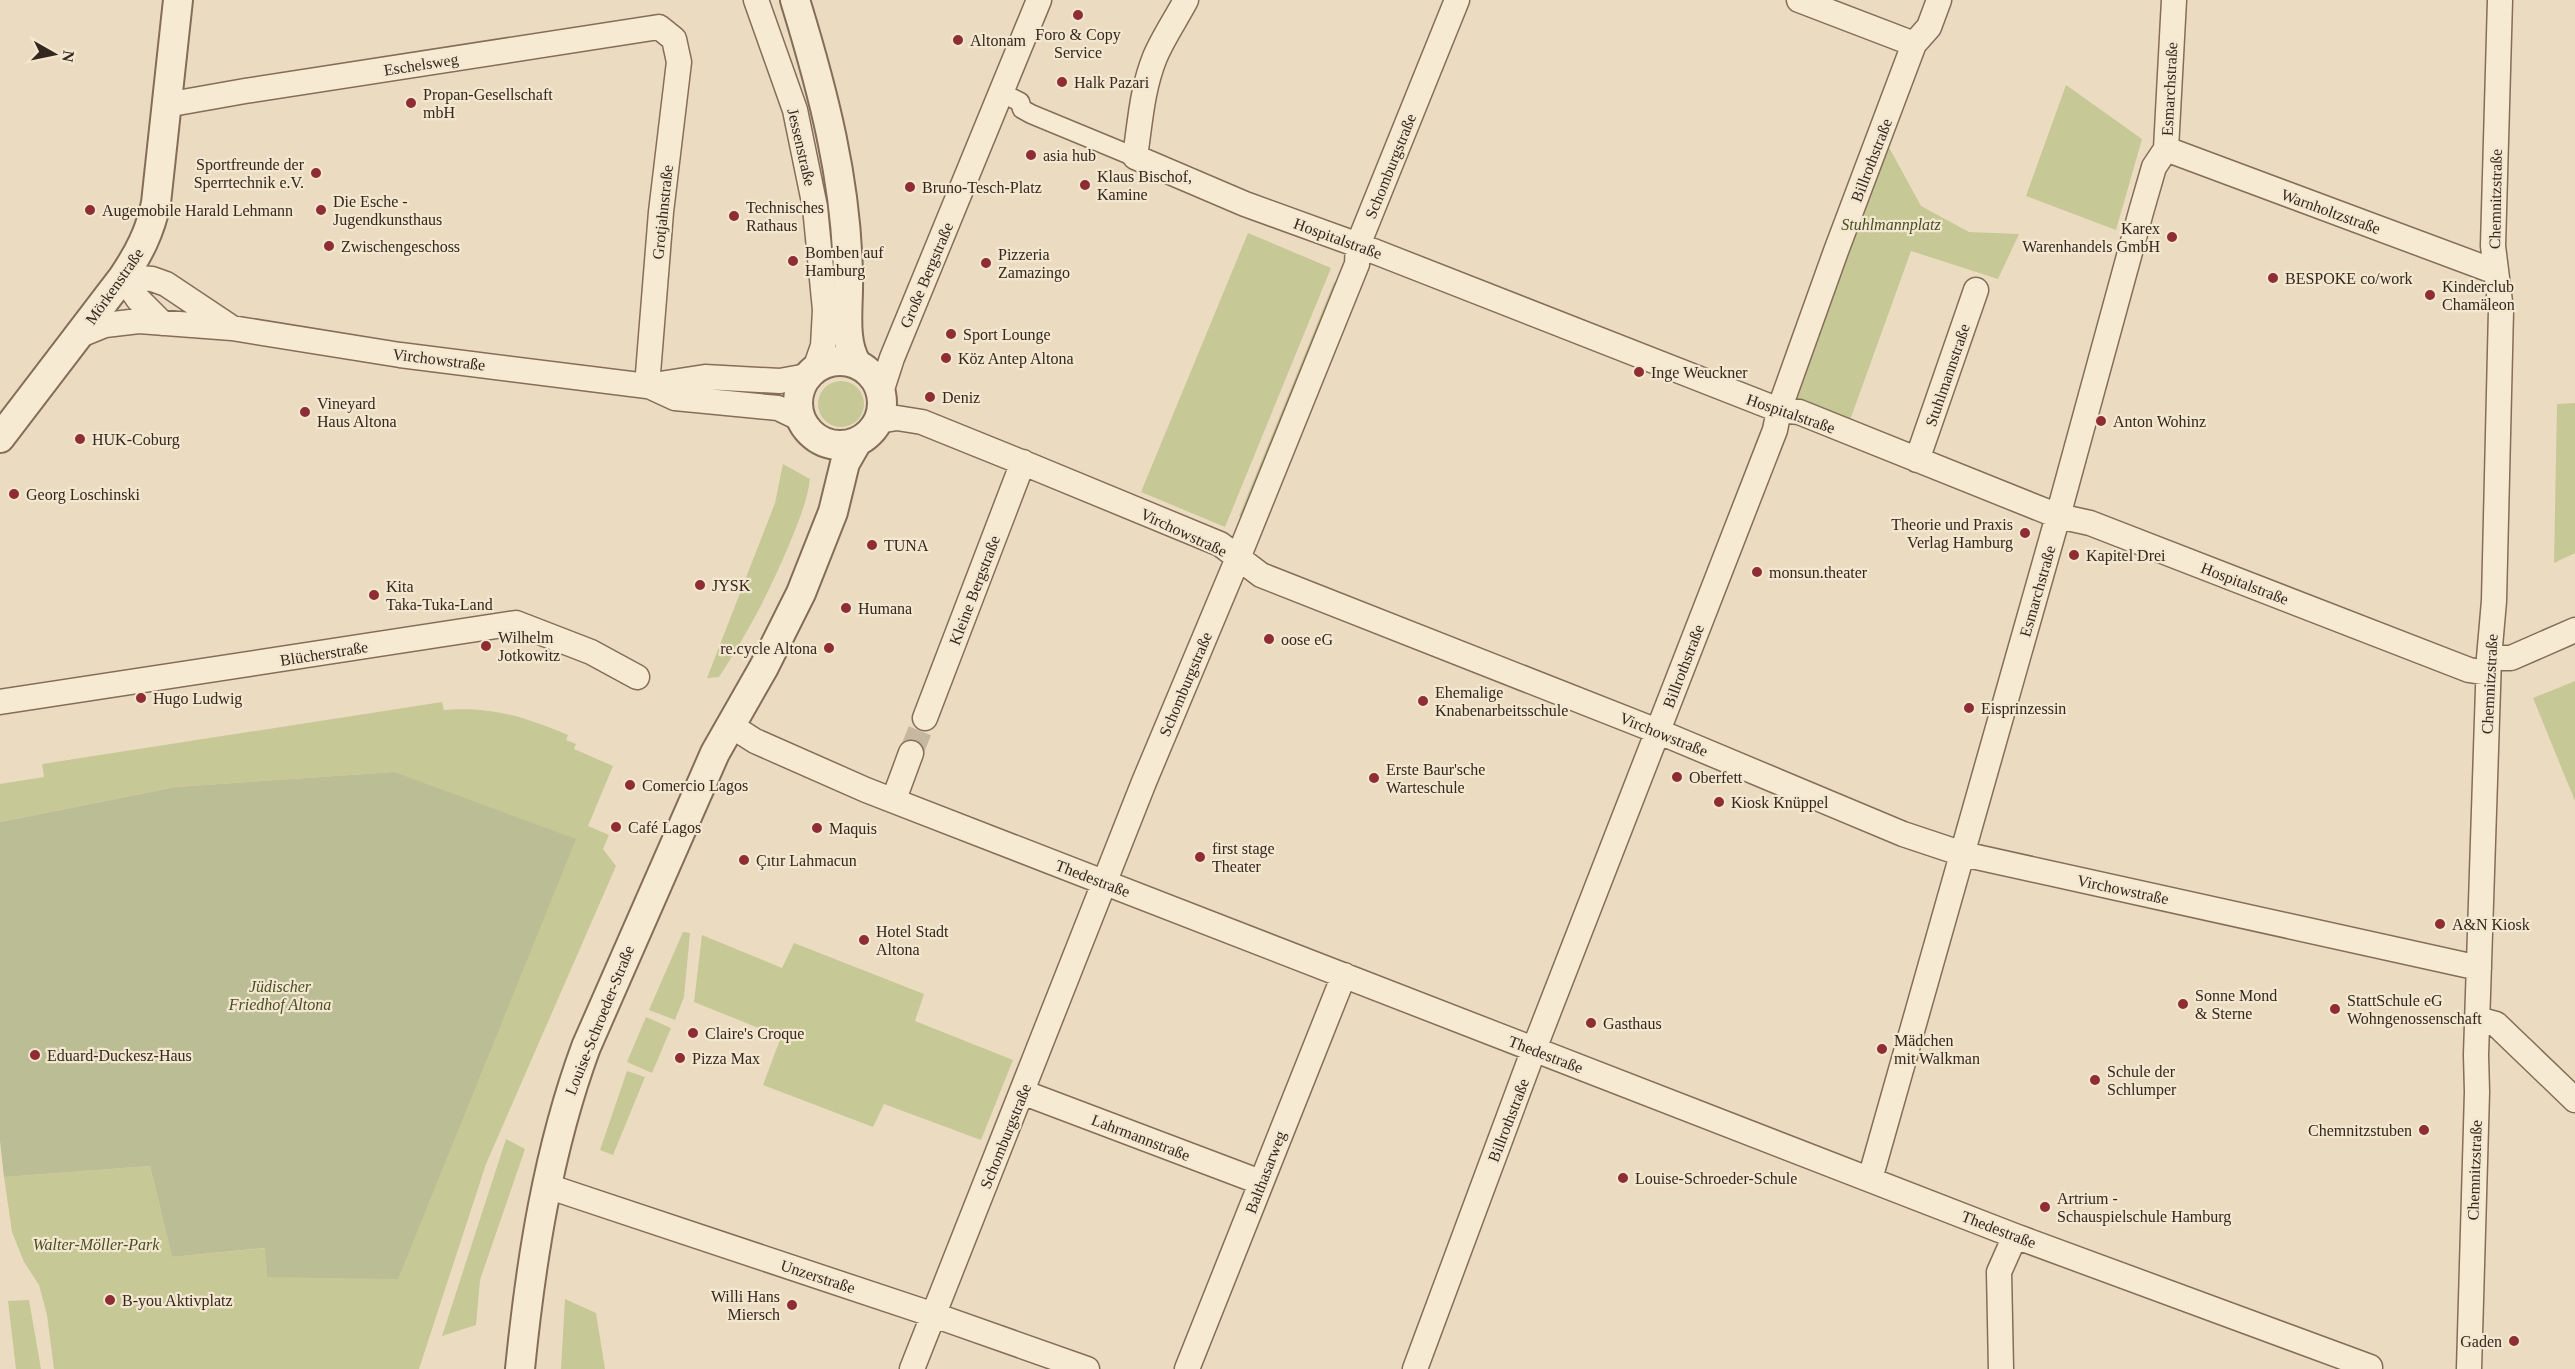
<svg xmlns="http://www.w3.org/2000/svg" width="2575" height="1369" font-family="Georgia,serif">
<style>
.green{fill:#c6c896}
.cemetery{fill:#bbbd95}
.lines{fill:none;stroke-linecap:round;stroke-linejoin:round}
.minor-tunnel{stroke:#c6b8a0;stroke-width:24;stroke-dasharray:24 12;stroke-linecap:butt}
.pedestrian-casing{stroke:#846d59;stroke-width:21}
.minor-casing{stroke:#846d59;stroke-width:27}
.tertiary-casing{stroke:#846d59;stroke-width:32}
.pedestrian{stroke:#f7ead3;stroke-width:18}
.minor{stroke:#f7ead3;stroke-width:24}
.tertiary{stroke:#f7ead3;stroke-width:28}
.poi-dot{fill:#8f2d34;stroke:#f3e7d0;stroke-width:2}
.labels{text-anchor:middle;stroke-width:4.5;stroke-linejoin:round;paint-order:stroke}
.poi-label{font-size:16px;fill:#34271d;stroke:#f3e7d0;text-anchor:start}
.street-label{font-size:16px;fill:#34271d;stroke:#f3e7d0}
.park-label{font-size:16px;font-style:italic;fill:#484f25;stroke:#f3e7d0}
</style>
<rect width="100%" height="100%" fill="#ebdcc1"/>
<path class="green" d="M 2066,85 L 2142,139 L 2116,230 L 2026,196 Z
M 1885,140 L 1921,206 L 1969,232 L 2019,234 L 1998,279 L 1911,251 L 1849,423 L 1789,400 Z
M 1248,233 L 1331,268 L 1225,527 L 1141,492 Z
M 1334,282 L 1345,287 L 1250,520 L 1239,516 Z
M818 404a23 23 0 1 1 46 0a23 23 0 1 1-46 0Z
M 2575,403 L 2575,553 L 2554,563 L 2557,404 Z
M 783,464 L 810,479 C 807,502 798,523 789,545 C 768,595 748,632 719,677 L 707,678 L 775,503 Z
M 2575,681 L 2575,801 L 2533,698 Z
M 442,702 L 444,710 C 492,706 524,717 568,735 L 566,740 L 576,744 L 574,749 L 613,766 L 588,826 L 609,835 L 603,849 L 616,866 L 486,1164 L 419,1369 L 54,1369 L 47,1315 L 39,1285 L 24,1262 L 12,1232 L 4,1177 L 150,1166 L 172,1257 L 266,1248 L 267,1276 L 394,772 L 175,787 L 0,822 L 0,784 L 44,777 L 42,764 Z
M 683,932 L 690,933 L 684,997 L 675,1020 L 649,1010 Z
M 702,935 L 782,968 L 794,943 L 924,994 L 915,1021 L 1013,1060 L 981,1140 L 884,1104 L 873,1127 L 763,1085 L 781,1037 L 694,1002 Z
M 646,1017 L 671,1028 L 652,1073 L 627,1062 Z
M 627,1071 L 645,1077 L 613,1155 L 600,1150 Z
M 506,1139 L 525,1149 L 480,1280 L 476,1325 L 442,1336 Z
M 565,1299 L 596,1313 L 605,1369 L 561,1369 Z
M 29,1300 L 41,1369 L 16,1369 L 8,1301 Z"/>
<path class="cemetery" d="M 394,772 L 576,839 L 398,1279 L 267,1277 L 265,1248 L 172,1257 L 150,1166 L 4,1177 L 0,1141 L 0,822 L 175,787 Z"/>
<g class="lines">
<path class="minor-tunnel" d="M 911,753 L 925,718"/>
<defs>
<path id="pedestrian" d="M 1002,93 L 1020,102 L 1022,109 L 1031,114 L 1135,157"/>
<path id="minor" d="M 756,0 L 795,110 L 815,207 L 825,310 L 823,346 L 815,369
M 1186,0 C 1176,19 1163,38 1155,57 C 1142,89 1140,123 1135,157 L 1245,204 L 1358,245 L 1779,410 L 1799,412 L 2058,516 L 2090,523 L 2469,670 L 2488,673
M 1799,0 L 1914,44
M 166,105 L 245,91 L 659,27 L 674,39 L 679,62 L 661,212 L 647,386
M 2166,149 L 2496,272
M 123,277 L 152,279 L 166,284 L 232,328
M 123,277 L 138,299 L 162,323
M 78,336 L 105,325 L 139,321 L 232,328 L 400,355 L 647,386 L 705,377 L 780,381 L 807,376
M 649,386 L 675,398 L 778,408 L 801,419
M 881,392 L 892,358 L 1039,0
M 878,421 L 897,418 L 922,422 L 1031,466 L 1220,544 L 1261,575 L 1657,731 L 1903,834 L 1963,854 L 2479,968
M 1917,460 L 1976,290
M 2489,658 L 2511,658 L 2575,630
M 0,702 L 516,623 L 591,652 L 637,677
M 925,718 L 1023,462
M 730,725 L 755,741 L 866,790 L 2015,1236 L 2370,1367
M 894,799 L 911,753
M 2478,1019 L 2496,1024 L 2575,1100
M 1022,1092 L 1260,1182
M 1870,1179 L 2058,516 L 2141,212 L 2154,167 L 2166,149 L 2174,0
M 547,1186 L 934,1315 L 1087,1369
M 912,1369 L 1144,782 L 1238,558 L 1357,264 L 1358,245 L 1457,0
M 1187,1369 L 1344,975
M 1415,1369 L 1534,1049 L 1775,430 L 1779,410 L 1836,251 L 1914,44 L 1929,27 L 1939,0
M 2001,1369 L 1999,1272 L 2015,1236
M 2469,1369 L 2477,1092 L 2476,1055 L 2489,658 L 2494,601 L 2501,310 L 2493,246 L 2500,0"/>
<path id="tertiary" d="M 795,0 C 823,91 847,182 848,278 C 849,305 842,341 857,364
M798 403a42 42 0 1 1 84 0a42 42 0 1 1-84 0Z
M 0,438 L 123,277 C 139,253 150,232 156,203 L 178,0
M 520,1369 C 531,1260 548,1150 586,1047 L 715,753 L 764,667 L 801,593 L 833,512 L 845,463 L 857,442"/>
</defs>
<use href="#pedestrian" class="pedestrian-casing"/>
<use href="#minor" class="minor-casing"/>
<use href="#tertiary" class="tertiary-casing"/>
<use href="#pedestrian" class="pedestrian"/>
<use href="#minor" class="minor"/>
<use href="#tertiary" class="tertiary"/>
</g>
<g class="poi-dot">
<circle cx="1078" cy="15" r="6"/>
<circle cx="958" cy="40" r="6"/>
<circle cx="1062" cy="82" r="6"/>
<circle cx="411" cy="103" r="6"/>
<circle cx="1031" cy="155" r="6"/>
<circle cx="316" cy="173" r="6"/>
<circle cx="1085" cy="185" r="6"/>
<circle cx="910" cy="187" r="6"/>
<circle cx="90" cy="210" r="6"/>
<circle cx="321" cy="210" r="6"/>
<circle cx="734" cy="216" r="6"/>
<circle cx="2172" cy="237" r="6"/>
<circle cx="329" cy="246" r="6"/>
<circle cx="793" cy="261" r="6"/>
<circle cx="986" cy="263" r="6"/>
<circle cx="2273" cy="278" r="6"/>
<circle cx="2430" cy="295" r="6"/>
<circle cx="951" cy="334" r="6"/>
<circle cx="946" cy="358" r="6"/>
<circle cx="1639" cy="372" r="6"/>
<circle cx="930" cy="397" r="6"/>
<circle cx="305" cy="412" r="6"/>
<circle cx="2101" cy="421" r="6"/>
<circle cx="80" cy="439" r="6"/>
<circle cx="14" cy="494" r="6"/>
<circle cx="2025" cy="533" r="6"/>
<circle cx="872" cy="545" r="6"/>
<circle cx="2074" cy="555" r="6"/>
<circle cx="1757" cy="572" r="6"/>
<circle cx="700" cy="585" r="6"/>
<circle cx="374" cy="595" r="6"/>
<circle cx="846" cy="608" r="6"/>
<circle cx="1269" cy="639" r="6"/>
<circle cx="486" cy="646" r="6"/>
<circle cx="829" cy="648" r="6"/>
<circle cx="141" cy="698" r="6"/>
<circle cx="1423" cy="701" r="6"/>
<circle cx="1969" cy="708" r="6"/>
<circle cx="1677" cy="777" r="6"/>
<circle cx="1374" cy="778" r="6"/>
<circle cx="630" cy="785" r="6"/>
<circle cx="1719" cy="802" r="6"/>
<circle cx="616" cy="827" r="6"/>
<circle cx="817" cy="828" r="6"/>
<circle cx="1200" cy="857" r="6"/>
<circle cx="744" cy="860" r="6"/>
<circle cx="2440" cy="924" r="6"/>
<circle cx="864" cy="940" r="6"/>
<circle cx="2183" cy="1004" r="6"/>
<circle cx="2335" cy="1009" r="6"/>
<circle cx="1591" cy="1023" r="6"/>
<circle cx="693" cy="1033" r="6"/>
<circle cx="1882" cy="1049" r="6"/>
<circle cx="35" cy="1055" r="6"/>
<circle cx="680" cy="1058" r="6"/>
<circle cx="2095" cy="1080" r="6"/>
<circle cx="2424" cy="1130" r="6"/>
<circle cx="1623" cy="1178" r="6"/>
<circle cx="2045" cy="1207" r="6"/>
<circle cx="110" cy="1300" r="6"/>
<circle cx="792" cy="1305" r="6"/>
<circle cx="2514" cy="1341" r="6"/>
</g>
<g class="labels">
<g class="poi-label">
<text x="1078" y="40" text-anchor="middle">Foro &amp; Copy<tspan x="1078" dy="18">Service</tspan></text>
<text x="970" y="46">Altonam</text>
<text x="1074" y="88">Halk Pazari</text>
<text x="423" y="100">Propan-Gesellschaft<tspan x="423" dy="18">mbH</tspan></text>
<text x="1043" y="161">asia hub</text>
<text x="304" y="170" text-anchor="end">Sportfreunde der<tspan x="304" dy="18">Sperrtechnik e.V.</tspan></text>
<text x="1097" y="182">Klaus Bischof,<tspan x="1097" dy="18">Kamine</tspan></text>
<text x="922" y="193">Bruno-Tesch-Platz</text>
<text x="333" y="207">Die Esche -<tspan x="333" dy="18">Jugendkunsthaus</tspan></text>
<text x="746" y="213">Technisches<tspan x="746" dy="18">Rathaus</tspan></text>
<text x="102" y="216">Augemobile Harald Lehmann</text>
<text x="2160" y="234" text-anchor="end">Karex<tspan x="2160" dy="18">Warenhandels GmbH</tspan></text>
<text x="341" y="252">Zwischengeschoss</text>
<text x="805" y="258">Bomben auf<tspan x="805" dy="18">Hamburg</tspan></text>
<text x="998" y="260">Pizzeria<tspan x="998" dy="18">Zamazingo</tspan></text>
<text x="2285" y="284">BESPOKE co/work</text>
<text x="2442" y="292">Kinderclub<tspan x="2442" dy="18">Chamäleon</tspan></text>
<text x="963" y="340">Sport Lounge</text>
<text x="958" y="364">Köz Antep Altona</text>
<text x="1651" y="378">Inge Weuckner</text>
<text x="942" y="403">Deniz</text>
<text x="317" y="409">Vineyard<tspan x="317" dy="18">Haus Altona</tspan></text>
<text x="2113" y="427">Anton Wohinz</text>
<text x="92" y="445">HUK-Coburg</text>
<text x="26" y="500">Georg Loschinski</text>
<text x="2013" y="530" text-anchor="end">Theorie und Praxis<tspan x="2013" dy="18">Verlag Hamburg</tspan></text>
<text x="884" y="551">TUNA</text>
<text x="2086" y="561">Kapitel Drei</text>
<text x="1769" y="578">monsun.theater</text>
<text x="712" y="591">JYSK</text>
<text x="386" y="592">Kita<tspan x="386" dy="18">Taka-Tuka-Land</tspan></text>
<text x="858" y="614">Humana</text>
<text x="498" y="643">Wilhelm<tspan x="498" dy="18">Jotkowitz</tspan></text>
<text x="1281" y="645">oose eG</text>
<text x="817" y="654" text-anchor="end">re.cycle Altona</text>
<text x="1435" y="698">Ehemalige<tspan x="1435" dy="18">Knabenarbeitsschule</tspan></text>
<text x="153" y="704">Hugo Ludwig</text>
<text x="1981" y="714">Eisprinzessin</text>
<text x="1386" y="775">Erste Baur'sche<tspan x="1386" dy="18">Warteschule</tspan></text>
<text x="1689" y="783">Oberfett</text>
<text x="642" y="791">Comercio Lagos</text>
<text x="1731" y="808">Kiosk Knüppel</text>
<text x="628" y="833">Café Lagos</text>
<text x="829" y="834">Maquis</text>
<text x="1212" y="854">first stage<tspan x="1212" dy="18">Theater</tspan></text>
<text x="756" y="866">Çıtır Lahmacun</text>
<text x="2452" y="930">A&amp;N Kiosk</text>
<text x="876" y="937">Hotel Stadt<tspan x="876" dy="18">Altona</tspan></text>
<text x="2195" y="1001">Sonne Mond<tspan x="2195" dy="18">&amp; Sterne</tspan></text>
<text x="2347" y="1006">StattSchule eG<tspan x="2347" dy="18">Wohngenossenschaft</tspan></text>
<text x="1603" y="1029">Gasthaus</text>
<text x="705" y="1039">Claire's Croque</text>
<text x="1894" y="1046">Mädchen<tspan x="1894" dy="18">mit Walkman</tspan></text>
<text x="47" y="1061">Eduard-Duckesz-Haus</text>
<text x="692" y="1064">Pizza Max</text>
<text x="2107" y="1077">Schule der<tspan x="2107" dy="18">Schlumper</tspan></text>
<text x="2412" y="1136" text-anchor="end">Chemnitzstuben</text>
<text x="1635" y="1184">Louise-Schroeder-Schule</text>
<text x="2057" y="1204">Artrium -<tspan x="2057" dy="18">Schauspielschule Hamburg</tspan></text>
<text x="780" y="1302" text-anchor="end">Willi Hans<tspan x="780" dy="18">Miersch</tspan></text>
<text x="122" y="1306">B-you Aktivplatz</text>
<text x="2502" y="1347" text-anchor="end">Gaden</text>
</g>
<g class="street-label">
<text transform="translate(421 64) rotate(-9)" y="6">Eschelsweg</text>
<text transform="translate(2169 89) rotate(-87)" y="6">Esmarchstraße</text>
<text transform="translate(802 147) rotate(77)" y="6">Jessenstraße</text>
<text transform="translate(1871 160) rotate(-69)" y="6">Billrothstraße</text>
<text transform="translate(1390 166) rotate(-68)" y="6">Schomburgstraße</text>
<text transform="translate(2495 199) rotate(-89)" y="6">Chemnitzstraße</text>
<text transform="translate(2331 211) rotate(20)" y="6">Warnholtzstraße</text>
<text transform="translate(662 212) rotate(-84)" y="6">Grotjahnstraße</text>
<text transform="translate(1338 238) rotate(20)" y="6">Hospitalstraße</text>
<text transform="translate(926 275) rotate(-67)" y="6">Große Bergstraße</text>
<text transform="translate(114 286) rotate(-55)" y="6">Mörkenstraße</text>
<text transform="translate(439 359) rotate(7)" y="6">Virchowstraße</text>
<text transform="translate(1947 375) rotate(-71)" y="6">Stuhlmannstraße</text>
<text transform="translate(1791 413) rotate(19)" y="6">Hospitalstraße</text>
<text transform="translate(1184 532) rotate(25)" y="6">Virchowstraße</text>
<text transform="translate(2245 583) rotate(21)" y="6">Hospitalstraße</text>
<text transform="translate(974 590) rotate(-69)" y="6">Kleine Bergstraße</text>
<text transform="translate(2037 591) rotate(-74)" y="6">Esmarchstraße</text>
<text transform="translate(324 653) rotate(-9)" y="6">Blücherstraße</text>
<text transform="translate(1683 666) rotate(-69)" y="6">Billrothstraße</text>
<text transform="translate(1185 684) rotate(-67)" y="6">Schomburgstraße</text>
<text transform="translate(2489 684) rotate(-87)" y="6">Chemnitzstraße</text>
<text transform="translate(1664 734) rotate(22)" y="6">Virchowstraße</text>
<text transform="translate(1093 878) rotate(21)" y="6">Thedestraße</text>
<text transform="translate(2123 889) rotate(12)" y="6">Virchowstraße</text>
<text transform="translate(599 1020) rotate(-68)" y="6">Louise-Schroeder-Straße</text>
<text transform="translate(1546 1054) rotate(21)" y="6">Thedestraße</text>
<text transform="translate(1508 1120) rotate(-69)" y="6">Billrothstraße</text>
<text transform="translate(1005 1136) rotate(-68)" y="6">Schomburgstraße</text>
<text transform="translate(1141 1137) rotate(21)" y="6">Lahrmannstraße</text>
<text transform="translate(2474 1170) rotate(-88)" y="6">Chemnitzstraße</text>
<text transform="translate(1265 1172) rotate(-69)" y="6">Balthasarweg</text>
<text transform="translate(1999 1229) rotate(21)" y="6">Thedestraße</text>
<text transform="translate(818 1276) rotate(18)" y="6">Unzerstraße</text>
</g>
<g class="park-label">
<text x="1891" y="230">Stuhlmannplatz</text>
<text x="280" y="992">Jüdischer<tspan x="280" dy="18">Friedhof Altona</tspan></text>
<text x="96" y="1250">Walter-Möller-Park</text>
</g>
</g>
<g transform="translate(54 54) rotate(99)" stroke="#f3e7d0" stroke-width="4.5" paint-order="stroke">
<path d="M0-4.5L10 22L0 15L-10 22Z" fill="#34271d"/>
<text y="-9" font-size="16" font-weight="bold" text-anchor="middle" fill="#34271d">N</text>
</g>
</svg>
